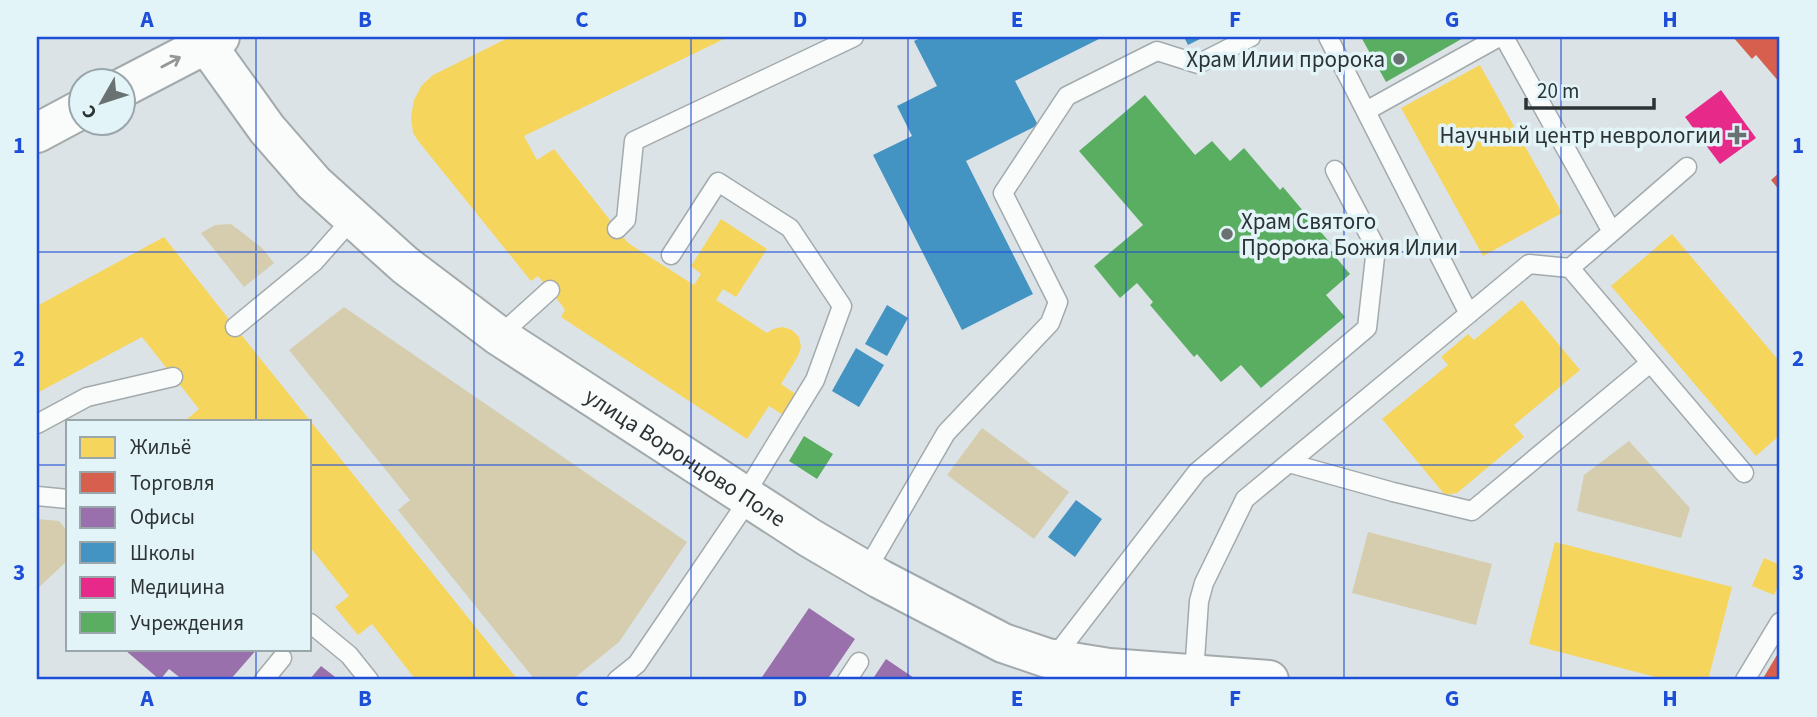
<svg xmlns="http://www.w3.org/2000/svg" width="1817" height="717" font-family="'Source Sans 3',sans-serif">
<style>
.green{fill:#d5cdad}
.homes{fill:#f6d55c}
.shops{fill:#d6604d}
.offices{fill:#9970ab}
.schools{fill:#4393c3}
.health{fill:#e7298a}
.public{fill:#5aae61}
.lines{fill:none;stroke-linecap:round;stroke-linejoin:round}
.lane-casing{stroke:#a3aaac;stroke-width:21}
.secondary-casing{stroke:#a3aaac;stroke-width:42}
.primary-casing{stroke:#a3aaac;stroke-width:42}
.lane{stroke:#fafbfb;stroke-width:18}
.secondary{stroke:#fafbfb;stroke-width:38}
.primary{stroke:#fafbfb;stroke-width:38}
.oneway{stroke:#939798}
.grid{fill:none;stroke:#1d4ed8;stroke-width:2;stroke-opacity:0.55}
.poi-dot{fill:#697172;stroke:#e3f4f9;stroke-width:2.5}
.labels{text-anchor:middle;stroke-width:7;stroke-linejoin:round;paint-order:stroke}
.poi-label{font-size:23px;fill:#2c3334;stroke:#e3f4f9;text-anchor:end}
.street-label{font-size:23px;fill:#2c3334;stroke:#e3f4f9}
.neatline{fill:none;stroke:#1d4ed8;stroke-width:2.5}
.grid-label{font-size:23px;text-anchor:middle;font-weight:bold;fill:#1d4ed8}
</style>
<rect width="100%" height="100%" fill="#dbe3e6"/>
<path class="green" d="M 231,224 L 262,248 L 274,263 L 244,287 L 201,233 L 215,225 Z
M 344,307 L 687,542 L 619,642 L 572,680 L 535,680 L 398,510 L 410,500 L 289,350 Z
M 982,428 L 1069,492 L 1034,539 L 947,475 Z
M 1629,441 L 1690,508 L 1681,538 L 1577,511 L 1584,475 Z
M 37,519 L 59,521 L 68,532 L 68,560 L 37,589 Z
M 1368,532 L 1492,564 L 1476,625 L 1352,593 Z"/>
<path class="homes" d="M 510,37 L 728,37 L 524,136 L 537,160 L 554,149 L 628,243 L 694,285 L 701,274 L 691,266 L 721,219 L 767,249 L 736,297 L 723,289 L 716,300 L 767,333 L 773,329 L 783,327 L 792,330 L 799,337 L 801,347 L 798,356 L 781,384 L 797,395 L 783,415 L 769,406 L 747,439 L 561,317 L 565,310 L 561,304 L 538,276 L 531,281 L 419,142 L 413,133 L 411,117 L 414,100 L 422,85 L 433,75 Z
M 1480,65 L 1562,213 L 1483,256 L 1401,108 Z
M 1672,234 L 1780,362 L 1780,435 L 1756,456 L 1611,286 Z
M 164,237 L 235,327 L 518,680 L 416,680 L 372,624 L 358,635 L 335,607 L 349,596 L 310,547 L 310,421 L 187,421 L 186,420 L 199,409 L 142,337 L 37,393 L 37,306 Z
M 1522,300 L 1580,370 L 1514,425 L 1524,437 L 1457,493 L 1445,495 L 1382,419 L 1448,365 L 1441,357 L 1468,334 L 1474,340 Z
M 1555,542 L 1732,587 L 1708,680 L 1667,680 L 1529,644 Z
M 1764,558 L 1780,565 L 1780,581 L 1774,595 L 1752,586 Z"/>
<path class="shops" d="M 1733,37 L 1780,37 L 1780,83 L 1756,55 L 1752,59 Z
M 1780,172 L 1780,191 L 1771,180 Z
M 1780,650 L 1780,680 L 1762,680 Z"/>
<path class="offices" d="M 809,608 L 855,639 L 827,680 L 760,680 Z
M 126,649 L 257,649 L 230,680 L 183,680 L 169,669 L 160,680 L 125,650 Z
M 886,659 L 917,680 L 872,680 Z
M 321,666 L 339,680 L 309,680 Z"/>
<path class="schools" d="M 922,37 L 1103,37 L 1015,81 L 1038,125 L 966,161 L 1033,294 L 962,330 L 873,155 L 912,136 L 897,106 L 937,86 L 914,41 Z
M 1184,37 L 1204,37 L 1188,45 Z
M 887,305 L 908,318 L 887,356 L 865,344 Z
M 856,348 L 884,365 L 859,407 L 832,391 Z
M 1076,500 L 1102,519 L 1075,557 L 1048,537 Z"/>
<path class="health" d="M 1721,90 L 1756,138 L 1720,164 L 1685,117 Z"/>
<path class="public" d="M 1361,37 L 1465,37 L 1386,82 Z
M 1145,95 L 1195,155 L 1212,141 L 1230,161 L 1244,148 L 1280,190 L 1283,187 L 1331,244 L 1327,247 L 1350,274 L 1326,295 L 1345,317 L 1261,388 L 1241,365 L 1221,382 L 1197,354 L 1194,357 L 1150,305 L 1153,302 L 1137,283 L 1120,298 L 1094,266 L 1143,225 L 1079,151 Z
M 804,436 L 833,454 L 817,479 L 789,461 Z"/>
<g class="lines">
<defs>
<path id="lane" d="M 1328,37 L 1469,314
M 1504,37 L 1612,232 L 1570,268
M 1366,111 L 1499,37
M 617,229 L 626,220 L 634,141 L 854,37
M 1612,232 L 1687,167
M 671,255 L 718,182 L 790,228 L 842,306 L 815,380 L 744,496
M 235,327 L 314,262 L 352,219
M 499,336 L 550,290
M 37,424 L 87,397 L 173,377
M 1289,463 L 1393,492 L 1472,511 L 1650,363
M 37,496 L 68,499
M 866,571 L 946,433 L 1050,323 L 1058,302 L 1003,193 L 1067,96 L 1157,51 L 1198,64 L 1251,37
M 310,623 L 349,655 L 369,680
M 1053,659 L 1197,472 L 1367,328 L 1376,248 L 1335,170
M 1194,674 L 1199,601 L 1204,583 L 1245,499 L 1529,264 L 1570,268 L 1744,473
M 264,680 L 282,658
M 617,680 L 637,664 L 749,499
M 847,680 L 859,662
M 1745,680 L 1780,622"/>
<g id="secondary">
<path id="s1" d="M 206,44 L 267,129 L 314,183 L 405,265 L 499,336 L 810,538 L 880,579 L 1003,643 L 1047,658 L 1109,668 L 1269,680"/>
</g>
<path id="primary" d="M 122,88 L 220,37
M 37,133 L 80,110"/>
</defs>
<use href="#lane" class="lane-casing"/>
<use href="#secondary" class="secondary-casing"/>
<use href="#primary" class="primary-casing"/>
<use href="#lane" class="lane"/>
<use href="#secondary" class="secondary"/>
<use href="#primary" class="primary"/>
</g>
<defs><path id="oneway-shaft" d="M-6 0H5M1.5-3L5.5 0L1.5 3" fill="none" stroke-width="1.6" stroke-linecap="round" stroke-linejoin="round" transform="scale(1.75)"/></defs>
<use class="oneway" href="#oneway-shaft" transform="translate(171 62) rotate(-28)"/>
<path class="grid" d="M 256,37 L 256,421M 474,37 L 474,680M 691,37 L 691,680M 908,37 L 908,680M 1126,37 L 1126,680M 1344,37 L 1344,680M 1561,37 L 1561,680M 37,252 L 1780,252M 37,465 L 68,465M 310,465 L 1780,465M 256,649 L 256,680"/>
<g class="poi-dot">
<circle cx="1399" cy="59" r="7"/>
<path d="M1733.5 124.5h7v7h7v7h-7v7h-7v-7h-7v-7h7z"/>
<circle cx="1227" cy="234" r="7"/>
</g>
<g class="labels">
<g class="poi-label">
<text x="1385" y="67">Храм Илии пророка</text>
<text x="1721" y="143">Научный центр неврологии</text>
<text x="1241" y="229" text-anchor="start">Храм Святого<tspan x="1241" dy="26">Пророка Божия Илии</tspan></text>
</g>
<g class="street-label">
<text dy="8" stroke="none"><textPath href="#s1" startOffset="639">улица Воронцово Поле</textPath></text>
</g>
</g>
<rect width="1817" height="717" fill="none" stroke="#e3f4f9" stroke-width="77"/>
<rect x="66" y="420" width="245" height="231" fill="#e3f4f9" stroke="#9aa7aa" stroke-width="2"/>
<rect x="80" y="437" width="35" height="21" fill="#f6d55c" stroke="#9aa7aa" stroke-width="2"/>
<text x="130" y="454" font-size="21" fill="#2c3334">Жильё</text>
<rect x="80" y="472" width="35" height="21" fill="#d6604d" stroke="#9aa7aa" stroke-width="2"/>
<text x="130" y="490" font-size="21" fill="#2c3334">Торговля</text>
<rect x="80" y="507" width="35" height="21" fill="#9970ab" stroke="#9aa7aa" stroke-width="2"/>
<text x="130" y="524" font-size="21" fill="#2c3334">Офисы</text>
<rect x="80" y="542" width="35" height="21" fill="#4393c3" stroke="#9aa7aa" stroke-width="2"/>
<text x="130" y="560" font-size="21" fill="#2c3334">Школы</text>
<rect x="80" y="577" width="35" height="21" fill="#e7298a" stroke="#9aa7aa" stroke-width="2"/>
<text x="130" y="594" font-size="21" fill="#2c3334">Медицина</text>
<rect x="80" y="612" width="35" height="21" fill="#5aae61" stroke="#9aa7aa" stroke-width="2"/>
<text x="130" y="630" font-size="21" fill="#2c3334">Учреждения</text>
<g transform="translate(102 102) rotate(231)"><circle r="33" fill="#e3f4f9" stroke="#9aa7aa" stroke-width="2"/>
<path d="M0-5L12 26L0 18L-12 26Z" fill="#697172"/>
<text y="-10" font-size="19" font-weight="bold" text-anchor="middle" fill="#2c3334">С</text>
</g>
<path d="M1526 98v10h128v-10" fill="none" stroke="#2c3334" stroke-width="3.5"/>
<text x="1537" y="98" font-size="21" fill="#2c3334" stroke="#e3f4f9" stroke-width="5" paint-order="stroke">20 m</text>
<rect x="38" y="38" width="1740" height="640" class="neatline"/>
<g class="grid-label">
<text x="147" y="27">A</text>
<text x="365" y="27">B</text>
<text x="582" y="27">C</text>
<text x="800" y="27">D</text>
<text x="1017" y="27">E</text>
<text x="1235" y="27">F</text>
<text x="1452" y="27">G</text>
<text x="1670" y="27">H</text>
<text x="19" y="153">1</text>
<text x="1798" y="153">1</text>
<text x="19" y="366">2</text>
<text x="1798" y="366">2</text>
<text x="19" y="580">3</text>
<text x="1798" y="580">3</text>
<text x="147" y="706">A</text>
<text x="365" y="706">B</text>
<text x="582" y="706">C</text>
<text x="800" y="706">D</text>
<text x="1017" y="706">E</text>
<text x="1235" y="706">F</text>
<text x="1452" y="706">G</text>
<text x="1670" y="706">H</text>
</g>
</svg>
